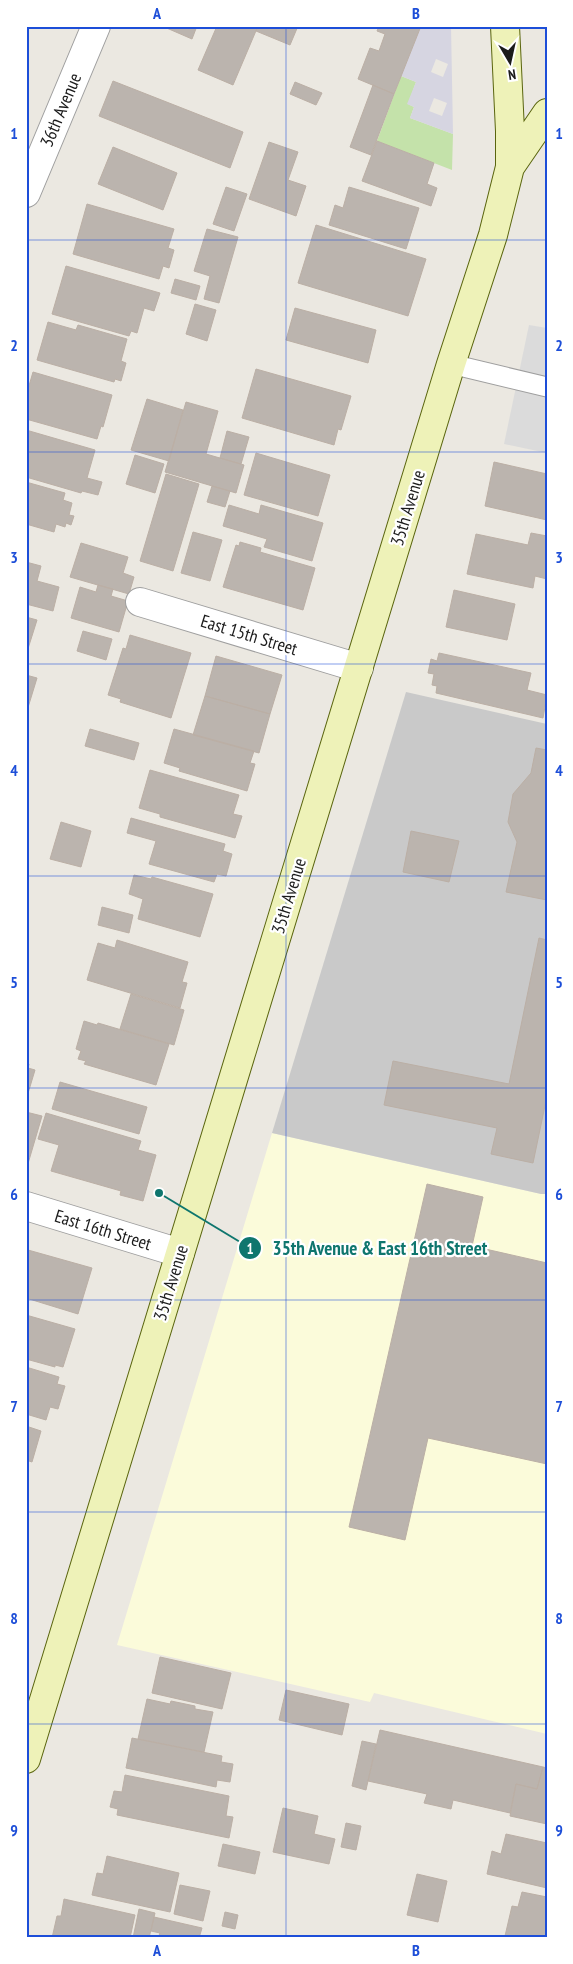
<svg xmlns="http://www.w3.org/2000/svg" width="573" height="1964" font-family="'PT Sans Narrow',sans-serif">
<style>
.education{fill:#fbfbda}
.religious{fill:#c9c9c9}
.grass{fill:#c4e2aa}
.parking{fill:#dbdbdb}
.plaza{fill:#d6d5e1;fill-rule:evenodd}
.building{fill:#bbb4ae;stroke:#bbafa5}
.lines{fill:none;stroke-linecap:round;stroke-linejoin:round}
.service-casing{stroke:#9f9f9f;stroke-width:21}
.minor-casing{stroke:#9f9f9f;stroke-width:30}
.secondary-casing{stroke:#5a650e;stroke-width:30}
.service{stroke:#fff;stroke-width:19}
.minor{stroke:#fff;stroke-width:28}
.secondary{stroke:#eef2b8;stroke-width:28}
.grid{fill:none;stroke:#1d4ed8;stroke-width:1;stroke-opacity:0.55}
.labels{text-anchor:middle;stroke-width:4.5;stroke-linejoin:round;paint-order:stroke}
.street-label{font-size:18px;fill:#1b1b1b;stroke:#fff}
.leader{fill:none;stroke:#0f766e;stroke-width:2}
.callout-dot{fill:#0f766e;stroke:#fff;stroke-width:2}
.mark-label{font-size:15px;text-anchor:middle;font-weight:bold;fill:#fff}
.callout-label{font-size:19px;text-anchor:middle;font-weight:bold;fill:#0f766e;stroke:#fff;stroke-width:4.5;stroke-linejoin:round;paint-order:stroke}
.neatline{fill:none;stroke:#1d4ed8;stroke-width:2}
.grid-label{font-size:16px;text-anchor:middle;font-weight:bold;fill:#1d4ed8}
</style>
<rect width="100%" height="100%" fill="#ebe8e1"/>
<path class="education" d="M 272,1133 L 541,1194 L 547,1194 L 547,1734 L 374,1693 L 370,1702 L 117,1645 Z"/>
<path class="religious" d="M 406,692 L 547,724 L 547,1194 L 541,1194 L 272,1133 Z"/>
<path class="grass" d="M 401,76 L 416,82 L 408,104 L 414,107 L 410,118 L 453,134 L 452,170 L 377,141 Z"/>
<path class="parking" d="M 529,325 L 547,328 L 547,453 L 504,444 Z"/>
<path class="plaza" d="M 421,26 L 451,26 L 453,134 L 410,118 L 414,107 L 407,104 L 416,82 L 401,76 ZM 436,59 L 448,64 L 443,77 L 431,72 ZM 434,98 L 447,103 L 442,116 L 429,111 Z"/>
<path class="building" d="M 162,26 L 197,26 L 192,39 Z
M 217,26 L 258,26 L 233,85 L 198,70 Z
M 258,26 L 298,26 L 290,45 L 256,31 Z
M 379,26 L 421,26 L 394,94 L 358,79 L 370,48 L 379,51 L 385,34 L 377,31 Z
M 113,81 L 243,132 L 230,168 L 99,116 Z
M 295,82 L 322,93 L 316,105 L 290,94 Z
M 373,85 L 394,94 L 371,155 L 350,147 Z
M 377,141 L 434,163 L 427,184 L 437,188 L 431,206 L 362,181 Z
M 269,142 L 298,152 L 288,180 L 306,186 L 296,216 L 249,199 Z
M 113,147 L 177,173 L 163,210 L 98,184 Z
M 226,187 L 247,194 L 234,231 L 213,224 Z
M 349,187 L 419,208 L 406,249 L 329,225 L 335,205 L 343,208 Z
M 87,204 L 174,229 L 168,248 L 174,250 L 169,268 L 163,266 L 159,279 L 73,254 Z
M 316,225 L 426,259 L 408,316 L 298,283 Z
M 207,229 L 238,237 L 219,303 L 204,299 L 210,276 L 194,271 Z
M 66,266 L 160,293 L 154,311 L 144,308 L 137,333 L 131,331 L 129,336 L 52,314 Z
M 175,279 L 200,286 L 196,300 L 171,293 Z
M 195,304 L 216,310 L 207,341 L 186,334 Z
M 295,308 L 376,330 L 368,363 L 286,340 Z
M 48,322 L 76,330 L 78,325 L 127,339 L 121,361 L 126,363 L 121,381 L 115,379 L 114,382 L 37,360 Z
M 256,369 L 351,396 L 341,430 L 338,429 L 334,445 L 242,418 Z
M 33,372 L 112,395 L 103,427 L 101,426 L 97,439 L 26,419 L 26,396 Z
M 147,399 L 183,410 L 169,461 L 131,450 Z
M 186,402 L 218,411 L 206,454 L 244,465 L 236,493 L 165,472 Z
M 26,430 L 95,450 L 87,478 L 102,482 L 98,495 L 82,491 L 81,493 L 26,477 Z
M 227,431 L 249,437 L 241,464 L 220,458 Z
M 256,453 L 330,475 L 318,516 L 244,495 Z
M 135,455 L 164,464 L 155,493 L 126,484 Z
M 494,462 L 547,474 L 547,520 L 485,506 Z
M 166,474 L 199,484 L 173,571 L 140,561 Z
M 26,482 L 65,493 L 63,500 L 72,503 L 69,515 L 74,516 L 71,525 L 66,523 L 65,527 L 56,524 L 54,532 L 26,524 Z
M 212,486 L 230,491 L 225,507 L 207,502 Z
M 229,505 L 259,514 L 261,505 L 323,523 L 312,561 L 264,547 L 267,539 L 223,526 Z
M 193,532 L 222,540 L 210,581 L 181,573 Z
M 531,533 L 547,536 L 547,579 L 535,576 L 533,588 L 467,574 L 476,534 L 528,545 Z
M 240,542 L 261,548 L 260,552 L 315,568 L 303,610 L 223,587 L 236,545 L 239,546 Z
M 81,543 L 128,557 L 123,573 L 134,577 L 129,594 L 70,577 Z
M 26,562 L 41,566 L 37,581 L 59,587 L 53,611 L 26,604 Z
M 98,585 L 113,589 L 111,596 L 128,601 L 119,632 L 71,618 L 80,587 L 96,592 Z
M 454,590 L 515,604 L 507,640 L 446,627 Z
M 26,617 L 37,620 L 26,655 Z
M 83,631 L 112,639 L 106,660 L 77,651 Z
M 130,635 L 191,653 L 171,718 L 120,702 L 121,699 L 108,695 L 123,648 L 126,649 Z
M 439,653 L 531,673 L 527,690 L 547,695 L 543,718 L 436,693 L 437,686 L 432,685 L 434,674 L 428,673 L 431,659 L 437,661 Z
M 216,656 L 282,675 L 270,714 L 205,696 Z
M 26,675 L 37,678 L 26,714 Z
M 205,696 L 270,714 L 259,753 L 193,735 Z
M 90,729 L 139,743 L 134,760 L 85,746 Z
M 174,729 L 254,751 L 250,763 L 255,764 L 247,791 L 179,771 L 180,768 L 164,763 Z
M 536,748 L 547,750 L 547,900 L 506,892 L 517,842 L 508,822 L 513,794 L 531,773 Z
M 150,770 L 239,795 L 233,814 L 242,816 L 235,838 L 160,817 L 160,814 L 139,808 Z
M 131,818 L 225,844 L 223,851 L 232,854 L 226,876 L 217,874 L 214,882 L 149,864 L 156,841 L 127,833 Z
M 61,822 L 91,831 L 81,867 L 50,859 Z
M 411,831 L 459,841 L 449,882 L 403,872 Z
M 134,875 L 151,879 L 152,877 L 213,894 L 200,937 L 138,919 L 143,899 L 129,894 Z
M 102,907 L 133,915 L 129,933 L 98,925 Z
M 539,938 L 547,940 L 547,1096 L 533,1163 L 491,1154 L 497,1128 L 384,1105 L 393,1061 L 509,1084 Z
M 117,940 L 188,962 L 182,982 L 187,983 L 180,1008 L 87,980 L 98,943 L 115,948 Z
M 131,994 L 184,1010 L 174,1045 L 120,1029 Z
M 84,1021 L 97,1025 L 98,1023 L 169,1044 L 156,1085 L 84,1064 L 86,1061 L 78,1059 L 81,1051 L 76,1049 Z
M 26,1063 L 29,1064 L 28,1068 L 35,1070 L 26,1100 Z
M 60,1082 L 147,1107 L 139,1134 L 52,1109 Z
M 26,1112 L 42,1116 L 27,1167 L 26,1166 Z
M 46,1113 L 141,1141 L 138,1150 L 156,1155 L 143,1201 L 120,1195 L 121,1191 L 51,1171 L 59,1145 L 38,1139 Z
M 427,1184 L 483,1197 L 472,1246 L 547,1263 L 547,1464 L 428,1438 L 405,1540 L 349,1527 Z
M 28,1250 L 92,1268 L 78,1314 L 26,1298 L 26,1256 Z
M 26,1315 L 75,1329 L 63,1367 L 55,1365 L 55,1367 L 26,1359 Z
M 26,1367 L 59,1377 L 57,1384 L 65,1386 L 58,1409 L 50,1407 L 46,1420 L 26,1414 Z
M 26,1426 L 41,1431 L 32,1462 L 26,1460 Z
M 160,1657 L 231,1673 L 222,1709 L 152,1693 Z
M 286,1690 L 349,1704 L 342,1735 L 279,1720 Z
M 147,1699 L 170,1704 L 171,1701 L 195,1706 L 195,1709 L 213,1712 L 204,1752 L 138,1739 Z
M 380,1730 L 543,1767 L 537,1789 L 516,1784 L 510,1813 L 453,1800 L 451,1809 L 424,1803 L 427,1794 L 368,1781 Z
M 132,1738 L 222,1756 L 221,1762 L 233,1764 L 230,1782 L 217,1780 L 216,1787 L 126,1768 Z
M 362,1741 L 376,1744 L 366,1790 L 352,1786 Z
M 543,1767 L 547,1768 L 547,1824 L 510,1816 L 516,1784 L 537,1789 Z
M 125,1775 L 229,1796 L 226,1816 L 233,1817 L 229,1838 L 117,1815 L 118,1809 L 110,1807 L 114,1791 L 122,1792 Z
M 283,1808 L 318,1816 L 314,1834 L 335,1839 L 329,1864 L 273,1852 Z
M 346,1823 L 361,1826 L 356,1850 L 341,1847 Z
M 506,1834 L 547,1843 L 547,1888 L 487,1874 L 492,1851 L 501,1854 Z
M 223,1844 L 260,1852 L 255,1874 L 218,1866 Z
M 107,1856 L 179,1873 L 170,1912 L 92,1895 L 97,1873 L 103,1874 Z
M 417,1874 L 447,1881 L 438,1922 L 407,1915 Z
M 180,1885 L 210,1891 L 203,1921 L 174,1914 Z
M 522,1892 L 547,1897 L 547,1938 L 514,1938 L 505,1936 L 512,1906 L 518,1907 Z
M 64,1899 L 135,1915 L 130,1938 L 52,1938 L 57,1916 L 61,1916 Z
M 139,1909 L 155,1913 L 149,1938 L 133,1938 Z
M 225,1912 L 238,1915 L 235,1929 L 222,1926 Z
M 154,1917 L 202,1928 L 199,1938 L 158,1938 L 160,1933 L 151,1931 Z"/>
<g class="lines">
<defs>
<path id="service" d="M 451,364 L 547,387"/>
<path id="minor" d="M 26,193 L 96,26
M 140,602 L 359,668
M 26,1206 L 180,1253"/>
<path id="secondary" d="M 510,167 L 547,113
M 26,1759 L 451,364 L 493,235 L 510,167 L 510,131 L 505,26"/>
</defs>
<use href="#service" class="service-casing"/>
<use href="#minor" class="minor-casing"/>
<use href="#secondary" class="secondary-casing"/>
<use href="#service" class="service"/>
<use href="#minor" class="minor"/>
<use href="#secondary" class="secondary"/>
</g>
<path class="grid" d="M 286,26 L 286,1938M 26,240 L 547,240M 26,452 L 547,452M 26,664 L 547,664M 26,876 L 547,876M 26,1088 L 547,1088M 26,1300 L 547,1300M 26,1512 L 547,1512M 26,1724 L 547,1724"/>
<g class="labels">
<g class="street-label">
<text transform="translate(61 110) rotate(-67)" y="6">36th Avenue</text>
<text transform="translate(408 508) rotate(-73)" y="6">35th Avenue</text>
<text transform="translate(249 635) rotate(17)" y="6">East 15th Street</text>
<text transform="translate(289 896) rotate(-73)" y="6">35th Avenue</text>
<text transform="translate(103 1230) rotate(17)" y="6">East 16th Street</text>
<text transform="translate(171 1283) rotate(-73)" y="6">35th Avenue</text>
</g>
</g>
<path class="leader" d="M159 1193L250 1248"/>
<g class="callout-dot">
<circle cx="159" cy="1193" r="5"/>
<circle cx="250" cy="1248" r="12"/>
</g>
<g class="mark-label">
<text x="250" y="1254">1</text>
</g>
<g class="callout-label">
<text x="380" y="1255">35th Avenue &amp; East 16th Street</text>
</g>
<rect width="573" height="1964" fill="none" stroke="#ffffff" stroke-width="55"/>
<g transform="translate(510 62) rotate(171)" stroke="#ffffff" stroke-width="4" paint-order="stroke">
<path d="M0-4L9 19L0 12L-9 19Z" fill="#1b1b1b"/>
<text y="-8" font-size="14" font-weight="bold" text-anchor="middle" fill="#1b1b1b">N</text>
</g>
<rect x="28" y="28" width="518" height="1908" class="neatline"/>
<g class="grid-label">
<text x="157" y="19">A</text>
<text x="416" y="19">B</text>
<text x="14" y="139">1</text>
<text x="559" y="139">1</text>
<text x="14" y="351">2</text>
<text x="559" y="351">2</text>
<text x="14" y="563">3</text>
<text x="559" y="563">3</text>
<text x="14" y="776">4</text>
<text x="559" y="776">4</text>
<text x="14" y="988">5</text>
<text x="559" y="988">5</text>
<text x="14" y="1200">6</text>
<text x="559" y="1200">6</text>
<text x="14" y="1412">7</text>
<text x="559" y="1412">7</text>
<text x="14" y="1624">8</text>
<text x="559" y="1624">8</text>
<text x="14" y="1836">9</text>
<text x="559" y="1836">9</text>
<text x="157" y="1956">A</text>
<text x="416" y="1956">B</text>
</g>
</svg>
